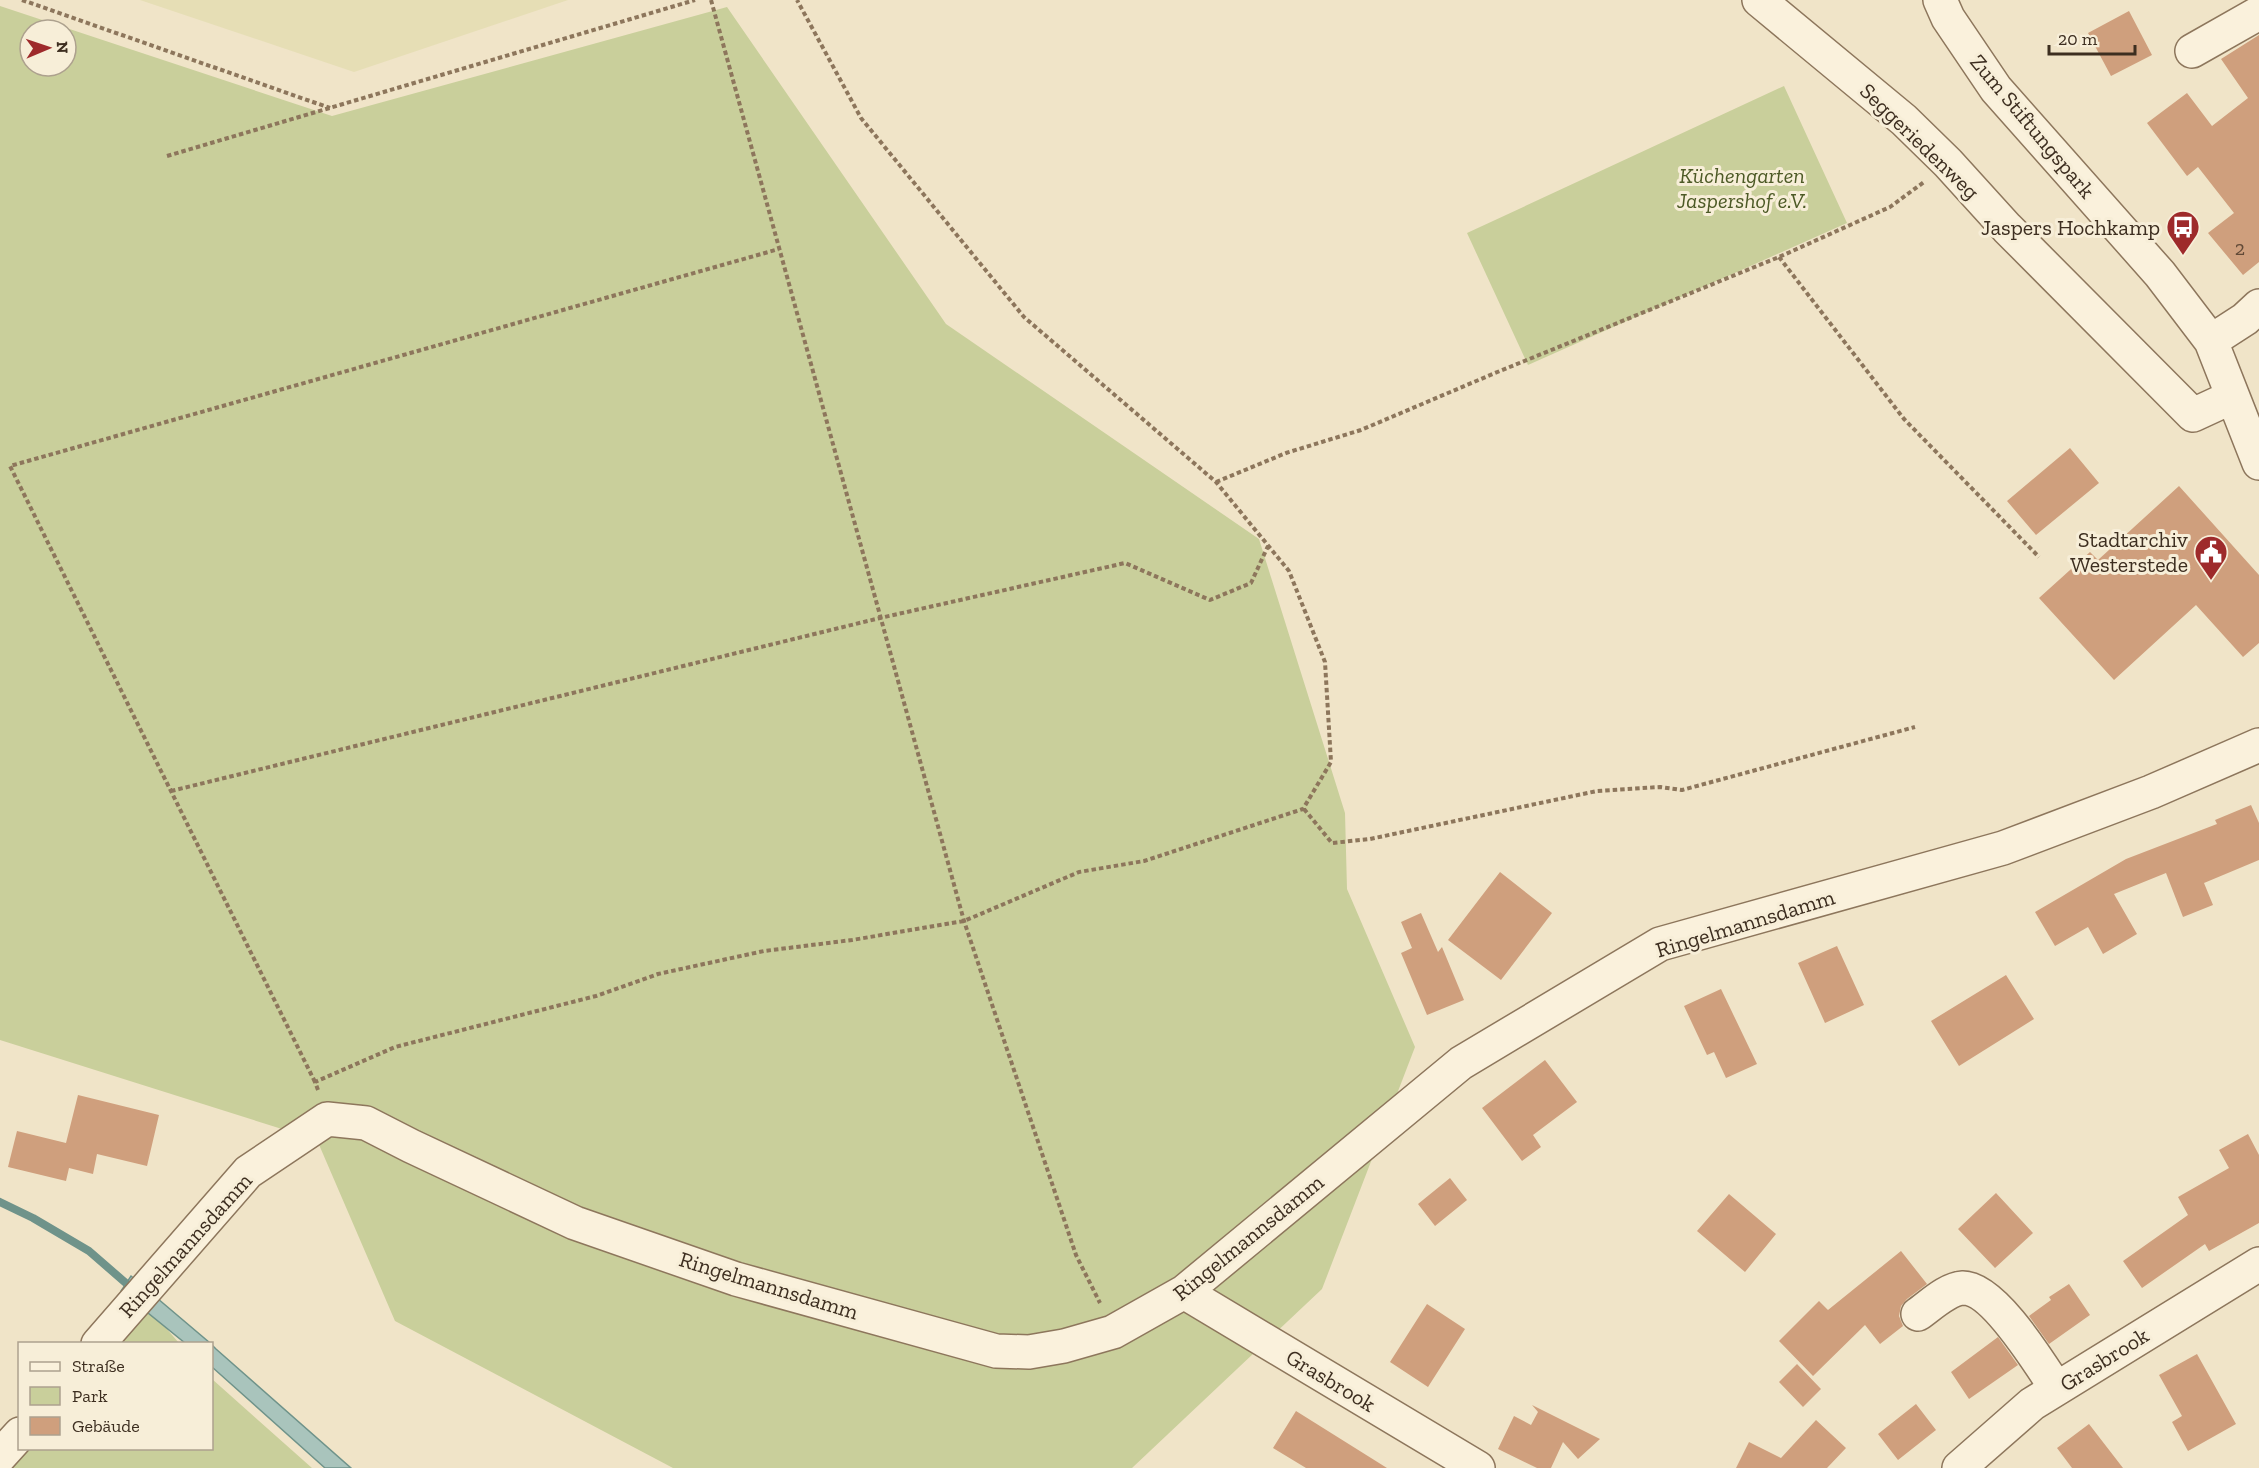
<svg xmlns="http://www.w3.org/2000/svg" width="2259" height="1468" font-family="'Zilla Slab',serif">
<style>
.farmland{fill:#e6deb5}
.green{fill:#c9cf9b;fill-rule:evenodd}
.water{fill:#a9c4bc;stroke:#6f938a;stroke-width:1.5}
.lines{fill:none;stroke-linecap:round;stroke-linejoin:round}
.stream{stroke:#6f938a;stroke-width:8}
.building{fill:#cf9f7d}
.minor-casing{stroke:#8d765c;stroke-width:36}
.path{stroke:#8d765c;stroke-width:4;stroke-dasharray:4.5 3;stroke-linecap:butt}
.minor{stroke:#faf1dc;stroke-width:33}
.labels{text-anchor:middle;stroke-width:6;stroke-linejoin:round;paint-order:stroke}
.number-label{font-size:20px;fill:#624a37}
.street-label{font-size:22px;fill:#3d2e20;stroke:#f7eed8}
.park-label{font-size:22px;font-style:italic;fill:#4d5a26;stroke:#f7eed8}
.poi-label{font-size:22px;fill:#3d2e20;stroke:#f7eed8;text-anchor:end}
</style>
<rect width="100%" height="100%" fill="#f0e4c8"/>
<path class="farmland" d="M 140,0 L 568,0 L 354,72 Z"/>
<path class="green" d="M 0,6 L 332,116 L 727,7 L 946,324 L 1259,539 L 1345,813 L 1347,889 L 1415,1047 L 1322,1289 L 1132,1468 L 673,1468 L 395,1321 L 317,1140 L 0,1040 ZM 30,30 L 66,30 L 66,66 L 30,66 Z
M 1784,86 L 1847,223 L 1528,365 L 1467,233 Z
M 139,1297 L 179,1343 L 100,1344 Z
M 212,1379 L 312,1468 L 0,1468 L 20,1448 L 212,1448 Z"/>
<path class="water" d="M 131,1276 L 210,1343 L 185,1343 L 121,1291 Z
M 212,1345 L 216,1349 L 351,1468 L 325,1468 L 212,1367 Z"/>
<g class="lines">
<path class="stream" d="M 0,1202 L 33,1218 L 89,1251 L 135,1291"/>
</g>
<path class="building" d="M 2129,11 L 2152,55 L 2111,76 L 2088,33 Z
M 2259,35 L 2259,262 L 2243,275 L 2208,233 L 2234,213 L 2198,167 L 2187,176 L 2147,123 L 2187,93 L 2212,126 L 2248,98 L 2221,59 Z
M 2070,448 L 2099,483 L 2036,535 L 2007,501 Z
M 2179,486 L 2259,575 L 2259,643 L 2243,657 L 2196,605 L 2114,680 L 2039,598 L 2090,552 L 2098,560 Z
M 2251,805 L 2259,823 L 2259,860 L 2204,883 L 2213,905 L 2183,917 L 2166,873 L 2114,894 L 2137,934 L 2103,954 L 2088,927 L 2055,946 L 2035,912 L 2126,859 L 2217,824 L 2215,820 Z
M 1500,872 L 1552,913 L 1501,980 L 1448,940 Z
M 1421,913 L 1438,952 L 1442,947 L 1464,1000 L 1427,1015 L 1401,953 L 1412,948 L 1401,922 Z
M 1837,946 L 1864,1005 L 1825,1023 L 1798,963 Z
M 2006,975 L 2034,1019 L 1959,1066 L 1931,1021 Z
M 1721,989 L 1757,1064 L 1726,1078 L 1714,1052 L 1707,1055 L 1684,1006 Z
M 1545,1060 L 1577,1102 L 1533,1135 L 1541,1147 L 1522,1161 L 1482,1108 Z
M 78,1095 L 159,1115 L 147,1166 L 97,1154 L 93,1174 L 69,1168 L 66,1181 L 8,1167 L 17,1131 L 66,1143 Z
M 2248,1134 L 2259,1155 L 2259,1223 L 2209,1251 L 2205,1244 L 2142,1288 L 2123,1261 L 2188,1215 L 2178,1197 L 2229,1168 L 2219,1150 Z
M 1450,1178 L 1467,1200 L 1435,1226 L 1418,1204 Z
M 1996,1193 L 2033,1233 L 1995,1268 L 1958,1229 Z
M 1729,1194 L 1776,1234 L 1745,1272 L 1697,1231 Z
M 1901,1251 L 1927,1284 L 1907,1299 L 1901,1306 L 1899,1316 L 1903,1326 L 1880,1344 L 1865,1325 L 1813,1376 L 1779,1341 L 1819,1301 L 1828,1310 Z
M 2069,1284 L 2090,1315 L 2049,1344 L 2029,1316 L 2051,1300 L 2049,1297 Z
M 1427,1304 L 1465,1329 L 1428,1387 L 1390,1362 Z
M 1998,1337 L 2018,1365 L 1969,1399 L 1951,1372 Z
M 2197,1354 L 2236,1424 L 2188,1451 L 2172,1422 L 2182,1416 L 2159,1375 Z
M 1797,1364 L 1821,1389 L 1803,1407 L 1779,1382 Z
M 1916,1404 L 1936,1430 L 1898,1460 L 1878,1434 Z
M 1532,1405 L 1600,1439 L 1578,1459 L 1563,1442 L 1551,1468 L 1537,1468 L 1498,1449 L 1514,1416 L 1531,1425 L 1538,1412 Z
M 1296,1411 L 1387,1468 L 1306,1468 L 1273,1448 Z
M 1816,1420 L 1846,1448 L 1827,1468 L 1736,1468 L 1749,1442 L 1781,1458 Z
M 2089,1424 L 2123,1468 L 2072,1468 L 2057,1448 Z"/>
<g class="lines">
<defs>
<path id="minor" d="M 1759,0 L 1904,120 L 1948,163 L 2007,228 L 2193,415 L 2232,397
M 1940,0 L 1948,18 L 1996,89 L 2160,274 L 2211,341 L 2259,463
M 2192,51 L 2259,13
M 2211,341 L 2245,319 L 2259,306
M 1184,1292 L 1478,1468
M 1918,1314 C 1931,1305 1947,1289 1963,1288 C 1994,1288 2040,1364 2056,1388
M 98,1344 L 248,1172 L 327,1119 L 366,1123 L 411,1146 L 575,1223 L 736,1279 L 996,1351 L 1029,1352 L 1064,1346 L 1113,1332 L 1184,1292 L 1461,1063 L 1660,944 L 2003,848 L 2151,792 L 2259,745
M 0,1456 L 20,1434
M 1959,1468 L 2032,1404 L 2259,1264"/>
</defs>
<use href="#minor" class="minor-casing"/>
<path class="path" d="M 22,0 L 330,108
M 711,0 L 964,921 L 1076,1255 L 1100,1303
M 167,156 L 695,0
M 1779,257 L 1904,419 L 2039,557
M 1216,482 L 1286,453 L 1361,430 L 1495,373 L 1779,257 L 1890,207 L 1924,182
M 171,791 L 880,618 L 1125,563 L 1210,600 L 1251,583 L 1268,546
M 1304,809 L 1332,843 L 1370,839 L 1597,791 L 1660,787 L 1682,790 L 1915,727
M 315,1082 L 10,466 L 779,249
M 318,1090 L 315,1082 L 395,1047 L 596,996 L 658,974 L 764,951 L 852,940 L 964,921 L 1079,872 L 1144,861 L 1303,809 L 1331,762 L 1325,662 L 1289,571 L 1216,482 L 1024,317 L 861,118 L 797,0"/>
<use href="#minor" class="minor"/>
</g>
<defs>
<symbol id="bus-pin" viewBox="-11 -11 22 30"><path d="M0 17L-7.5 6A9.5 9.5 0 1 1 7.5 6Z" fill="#9e2a2b" stroke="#f7eed8"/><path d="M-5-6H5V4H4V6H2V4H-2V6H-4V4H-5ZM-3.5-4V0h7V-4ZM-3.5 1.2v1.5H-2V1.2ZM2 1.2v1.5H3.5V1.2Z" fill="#fff"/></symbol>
<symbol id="civic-pin" viewBox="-11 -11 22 30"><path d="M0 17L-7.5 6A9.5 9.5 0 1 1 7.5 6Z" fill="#9e2a2b" stroke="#f7eed8"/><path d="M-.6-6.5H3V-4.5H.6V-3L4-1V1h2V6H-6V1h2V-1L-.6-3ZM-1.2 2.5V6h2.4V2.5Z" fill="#fff"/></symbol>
</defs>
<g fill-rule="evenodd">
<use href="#bus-pin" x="2164" y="208" width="38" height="52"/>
<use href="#civic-pin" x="2192" y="533" width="38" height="52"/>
</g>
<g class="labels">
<g class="number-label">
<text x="2240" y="255">2</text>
</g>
<g class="street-label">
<text transform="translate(2033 126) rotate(50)" y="8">Zum Stiftungspark</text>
<text transform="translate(1920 141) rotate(44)" y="8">Seggeriedenweg</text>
<text transform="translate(1745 923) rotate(-17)" y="8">Ringelmannsdamm</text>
<text transform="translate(1248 1237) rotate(-39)" y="8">Ringelmannsdamm</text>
<text transform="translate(185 1245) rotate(-48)" y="8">Ringelmannsdamm</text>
<text transform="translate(769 1285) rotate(17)" y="8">Ringelmannsdamm</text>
<text transform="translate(2104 1359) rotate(-32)" y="8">Grasbrook</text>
<text transform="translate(1331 1380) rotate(31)" y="8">Grasbrook</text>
</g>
<g class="park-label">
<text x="1742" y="183">Küchengarten<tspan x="1742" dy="25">Jaspershof e.V.</tspan></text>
</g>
<g class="poi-label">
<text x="2160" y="235">Jaspers Hochkamp</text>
<text x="2188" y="547">Stadtarchiv<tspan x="2188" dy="25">Westerstede</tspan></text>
</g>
</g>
<rect x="18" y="1342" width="195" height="108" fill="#f7eed8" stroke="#ada18e" stroke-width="1.5"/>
<rect x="30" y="1362" width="30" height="9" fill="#faf1dc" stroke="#ada18e" stroke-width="1.5"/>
<text x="72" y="1372" font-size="18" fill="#3d2e20">Straße</text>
<rect x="30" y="1387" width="30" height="18" fill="#c9cf9b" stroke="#ada18e" stroke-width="1.5"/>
<text x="72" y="1402" font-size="18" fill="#3d2e20">Park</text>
<rect x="30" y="1417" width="30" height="18" fill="#cf9f7d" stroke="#ada18e" stroke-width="1.5"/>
<text x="72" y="1432" font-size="18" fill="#3d2e20">Gebäude</text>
<g transform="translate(48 48) rotate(88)"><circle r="28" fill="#f7eed8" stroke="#ada18e" stroke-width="1.5"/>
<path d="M0-4.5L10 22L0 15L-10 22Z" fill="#9e2a2b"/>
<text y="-9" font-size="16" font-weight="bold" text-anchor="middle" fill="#3d2e20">N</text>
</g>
<path d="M2049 45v9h86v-9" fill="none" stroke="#3d2e20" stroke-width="3"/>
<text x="2058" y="45" font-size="18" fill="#3d2e20" stroke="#f7eed8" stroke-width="4.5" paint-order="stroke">20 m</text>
</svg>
